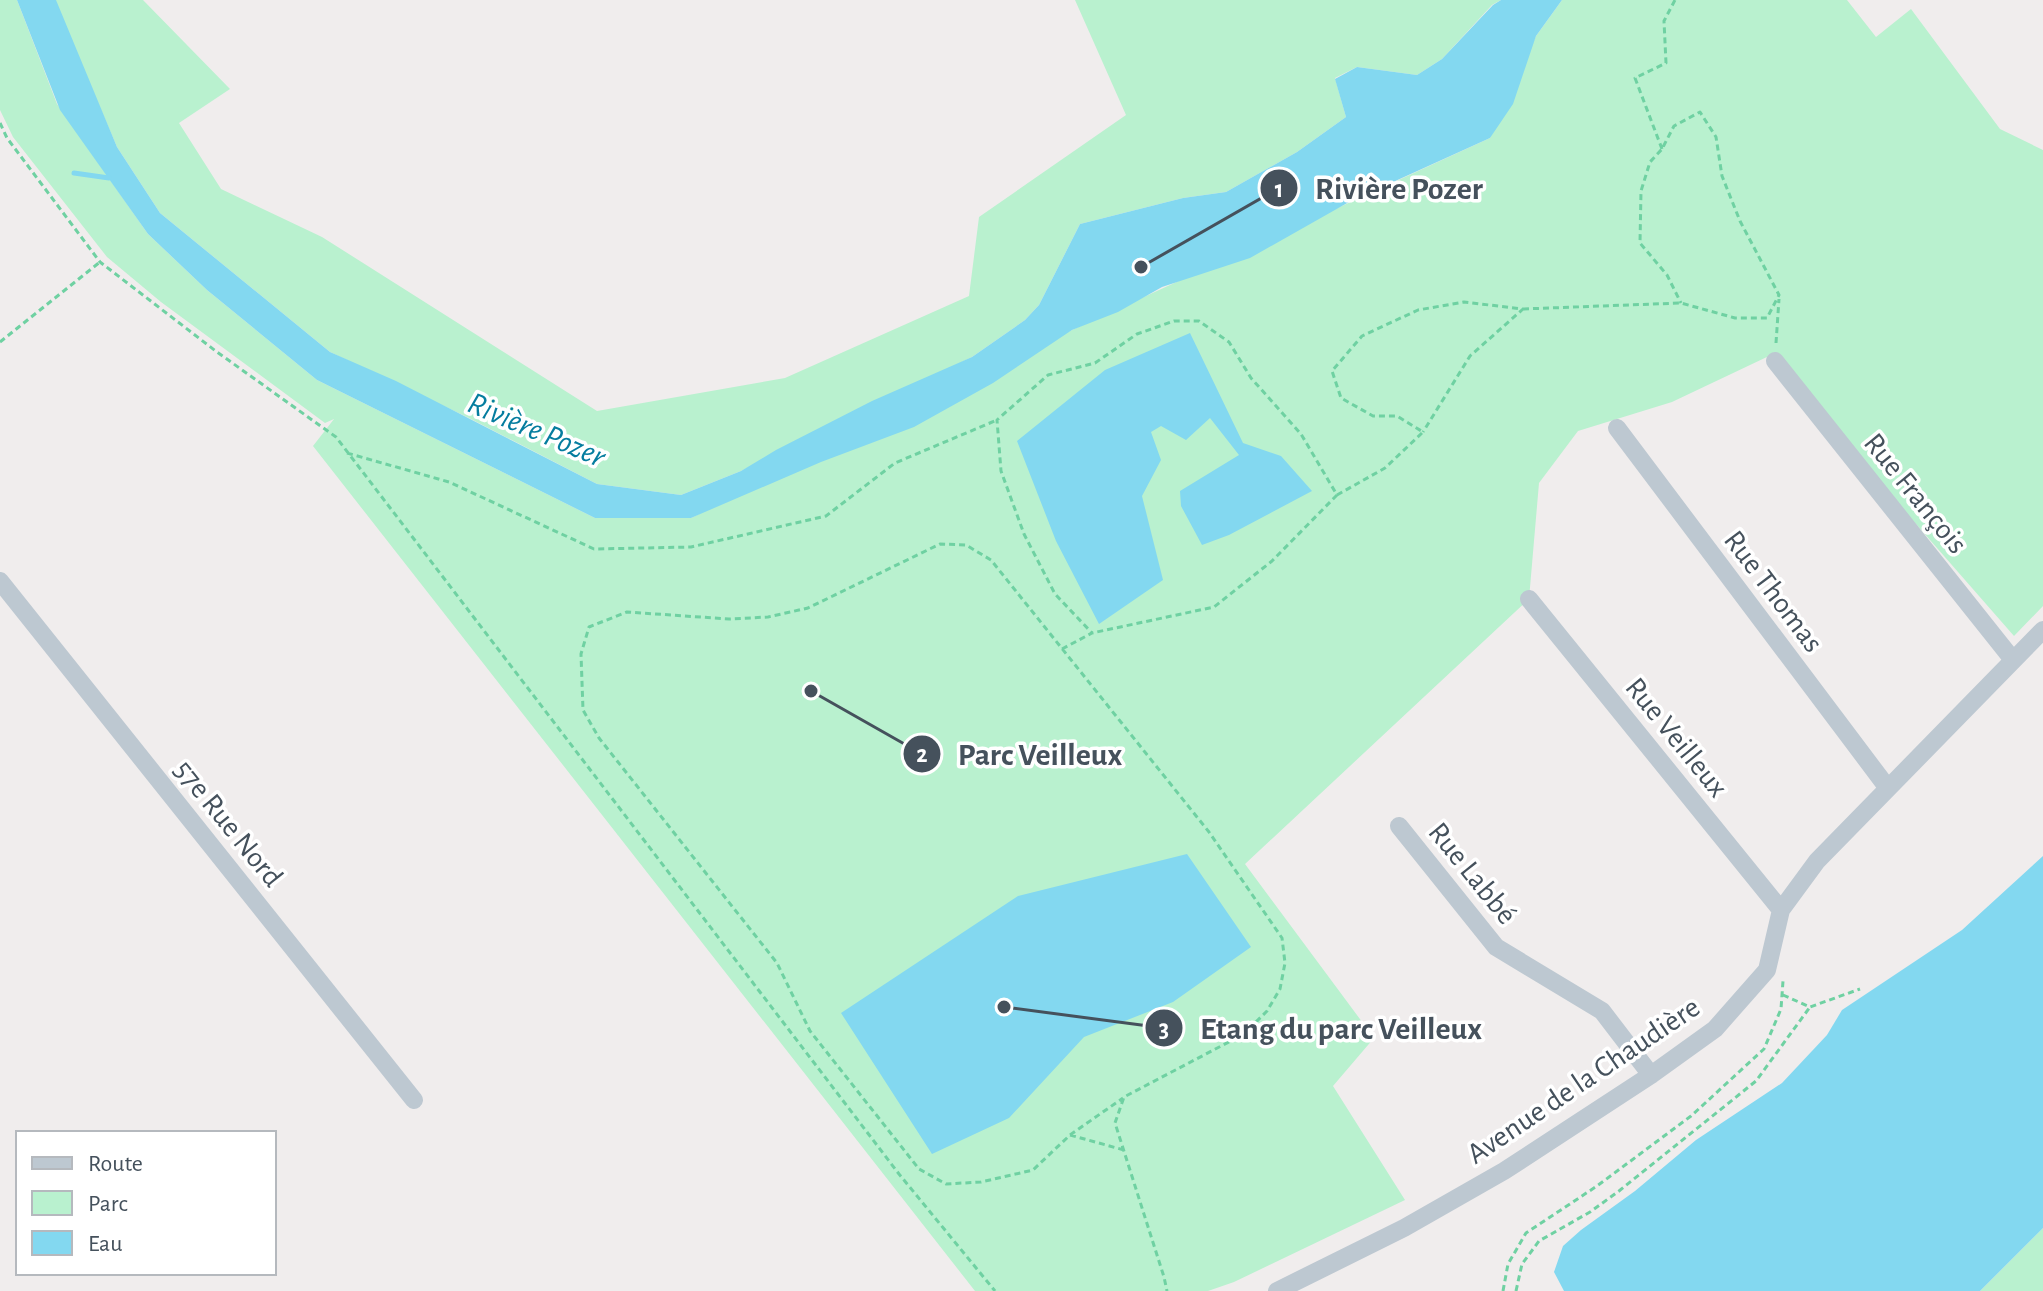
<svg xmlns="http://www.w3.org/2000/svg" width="2043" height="1291" font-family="'Alegreya Sans',sans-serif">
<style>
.green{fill:#b9f1cf}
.water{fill:#83d8f0}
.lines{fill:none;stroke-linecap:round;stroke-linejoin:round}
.stream{stroke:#83d8f0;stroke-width:5}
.path{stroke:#6fd1a2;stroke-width:3;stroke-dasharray:6 4;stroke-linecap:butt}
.minor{stroke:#bdc8d1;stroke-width:18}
.labels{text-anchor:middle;stroke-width:7;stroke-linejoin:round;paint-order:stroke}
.street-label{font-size:30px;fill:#45515c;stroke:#fff}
.water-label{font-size:32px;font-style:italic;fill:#057d9f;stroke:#fff}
.leader{fill:none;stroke:#45515c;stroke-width:3}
.callout-dot{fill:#45515c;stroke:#fff;stroke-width:3}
.mark-label{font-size:24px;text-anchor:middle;font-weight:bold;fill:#fff}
.callout-label{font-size:32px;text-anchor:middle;font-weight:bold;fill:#45515c;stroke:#fff;stroke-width:7;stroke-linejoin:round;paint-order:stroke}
</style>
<rect width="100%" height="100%" fill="#f0eded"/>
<path class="green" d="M 0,0 L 17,0 L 57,104 L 148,234 L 207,290 L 317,380 L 595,518 L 691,518 L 1072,330 L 1490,138 L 1536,36 L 1562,0 L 1847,0 L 1876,37 L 1911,9 L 2000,129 L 2043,150 L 2043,606 L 2014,636 L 1769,356 L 1672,402 L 1578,431 L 1539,483 L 1529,599 L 1245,864 L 1374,1038 L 1333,1086 L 1405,1200 L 1234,1282 L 1208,1291 L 975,1291 L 313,446 L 334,419 L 325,423 L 161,302 L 107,257 L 13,137 L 0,110 Z
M 54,0 L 143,0 L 230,89 L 179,123 L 221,189 L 322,237 L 597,411 L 785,378 L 969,296 L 979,217 L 1126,115 L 1075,0 L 1501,0 L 1492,5 L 1442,59 L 1417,75 L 1357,67 L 1335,78 L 1346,117 L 1297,152 L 1226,192 L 1183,198 L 1080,224 L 1039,305 L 1025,320 L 972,357 L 741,471 L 681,495 L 597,484 L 469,418 L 330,352 L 160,213 L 117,147 Z
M 2043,1228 L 2043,1291 L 1980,1291 Z"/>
<path class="water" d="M 17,0 L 56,0 L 117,147 L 160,213 L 330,352 L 396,381 L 597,484 L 681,495 L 741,471 L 776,450 L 872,401 L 972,357 L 1025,320 L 1039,305 L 1080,224 L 1183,198 L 1226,192 L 1297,152 L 1346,117 L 1335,79 L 1357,67 L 1417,75 L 1442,59 L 1493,5 L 1501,0 L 1562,0 L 1536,36 L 1513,104 L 1490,138 L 1349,202 L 1250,258 L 1162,287 L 1118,312 L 1072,330 L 993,383 L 914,427 L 821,462 L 691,518 L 595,518 L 317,380 L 207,290 L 148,234 L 60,110 Z
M 1190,333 L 1243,443 L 1281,456 L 1312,491 L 1229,535 L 1202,545 L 1181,506 L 1180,491 L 1239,455 L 1210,418 L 1186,440 L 1161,426 L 1151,432 L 1161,460 L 1142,496 L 1163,580 L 1099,624 L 1056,541 L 1017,441 L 1105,370 Z
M 1187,854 L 1251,947 L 1173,1002 L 1084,1037 L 1009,1118 L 932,1154 L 841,1013 L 1018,896 Z
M 2043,856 L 2043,1228 L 1980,1291 L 1564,1291 L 1554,1272 L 1563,1246 L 1581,1230 L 1635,1191 L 1696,1140 L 1782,1083 L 1827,1035 L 1842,1010 L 1962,930 Z"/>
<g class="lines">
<path class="stream" d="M 74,173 L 109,178"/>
<path class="path" d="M 0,123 L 7,138 L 100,262 L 217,352 L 336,437 L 899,1174 L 995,1291
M 1662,149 L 1635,78 L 1666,63 L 1664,21 L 1675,0
M 1523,309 L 1681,303 L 1735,318 L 1767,318 L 1779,295 L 1740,221 L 1722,176 L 1716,137 L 1700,112 L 1674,126 L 1662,149 L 1650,162 L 1641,191 L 1640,243 L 1667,275 L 1681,303
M 0,342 L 100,262
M 1776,343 L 1779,299
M 347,453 L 449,482 L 594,549 L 691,547 L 826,516 L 895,463 L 997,420
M 1337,495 L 1385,468 L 1423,432 L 1397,416 L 1373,416 L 1341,398 L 1332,371 L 1362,336 L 1418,310 L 1464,302 L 1523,309 L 1470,356 L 1423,432
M 1062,649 L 1092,633 L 1055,594 L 1024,534 L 1001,471 L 997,420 L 1048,375 L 1095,363 L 1137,334 L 1174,321 L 1199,321 L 1229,342 L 1251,378 L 1301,434 L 1337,495 L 1272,561 L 1214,607 L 1092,633
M 1783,995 L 1810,1007 L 1860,989
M 1070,1135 L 1123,1098
M 1124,1150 L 1070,1135 L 1033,1170 L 981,1182 L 946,1184 L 919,1169 L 810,1031 L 777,963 L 599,738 L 583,710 L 581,654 L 589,627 L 627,612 L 729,619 L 768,617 L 808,608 L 940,544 L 966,545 L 991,560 L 1209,832 L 1282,938 L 1285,963 L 1280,989 L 1267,1011 L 1244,1034 L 1124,1097 L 1115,1123 L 1164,1277 L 1167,1291
M 1503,1291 L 1508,1264 L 1526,1233 L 1597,1186 L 1691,1116 L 1764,1049 L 1781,1009 L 1783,981
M 1516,1291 L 1522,1264 L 1539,1241 L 1590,1212 L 1619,1191 L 1756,1081 L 1810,1007"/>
<path class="minor" d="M 1775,361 L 2013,660
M 1617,428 L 1887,787
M 0,581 L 414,1100
M 1529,599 L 1781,910
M 1399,826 L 1496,947 L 1602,1011 L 1651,1075
M 1277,1291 L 1404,1228 L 1504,1171 L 1651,1075 L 1715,1029 L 1767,970 L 1781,910 L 1817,861 L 2043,630"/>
</g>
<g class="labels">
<g class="street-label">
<text transform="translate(1916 493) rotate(51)" y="10">Rue François</text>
<text transform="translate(1774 591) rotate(53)" y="10">Rue Thomas</text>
<text transform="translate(1677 737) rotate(51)" y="10">Rue Veilleux</text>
<text transform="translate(229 823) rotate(51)" y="10">57e Rue Nord</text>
<text transform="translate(1473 873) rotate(51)" y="10">Rue Labbé</text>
<text transform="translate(1583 1080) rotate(-34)" y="10">Avenue de la Chaudière</text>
</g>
<g class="water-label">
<text transform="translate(537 429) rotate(23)" y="11">Rivière Pozer</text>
</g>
</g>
<path class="leader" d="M1141 267L1279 188M811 691L922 754M1004 1007L1164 1028"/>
<g class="callout-dot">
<circle cx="1141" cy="267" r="8"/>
<circle cx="811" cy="691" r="8"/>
<circle cx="1004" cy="1007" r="8"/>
<circle cx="1279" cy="188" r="20"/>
<circle cx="922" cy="754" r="20"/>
<circle cx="1164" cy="1028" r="20"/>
</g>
<g class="mark-label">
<text x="1279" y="197">1</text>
<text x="922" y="762">2</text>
<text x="1164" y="1037">3</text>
</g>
<g class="callout-label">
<text x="1399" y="199">Rivière Pozer</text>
<text x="1040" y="765">Parc Veilleux</text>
<text x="1341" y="1039">Etang du parc Veilleux</text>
</g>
<rect x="16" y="1131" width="260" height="144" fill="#ffffff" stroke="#b5b9be" stroke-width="2"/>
<rect x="32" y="1157" width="40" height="12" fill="#bdc8d1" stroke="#b5b9be" stroke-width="2"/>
<text x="88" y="1171" font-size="24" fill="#45515c">Route</text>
<rect x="32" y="1191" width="40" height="24" fill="#b9f1cf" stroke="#b5b9be" stroke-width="2"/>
<text x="88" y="1211" font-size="24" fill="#45515c">Parc</text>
<rect x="32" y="1231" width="40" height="24" fill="#83d8f0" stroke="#b5b9be" stroke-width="2"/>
<text x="88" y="1251" font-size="24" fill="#45515c">Eau</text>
</svg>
